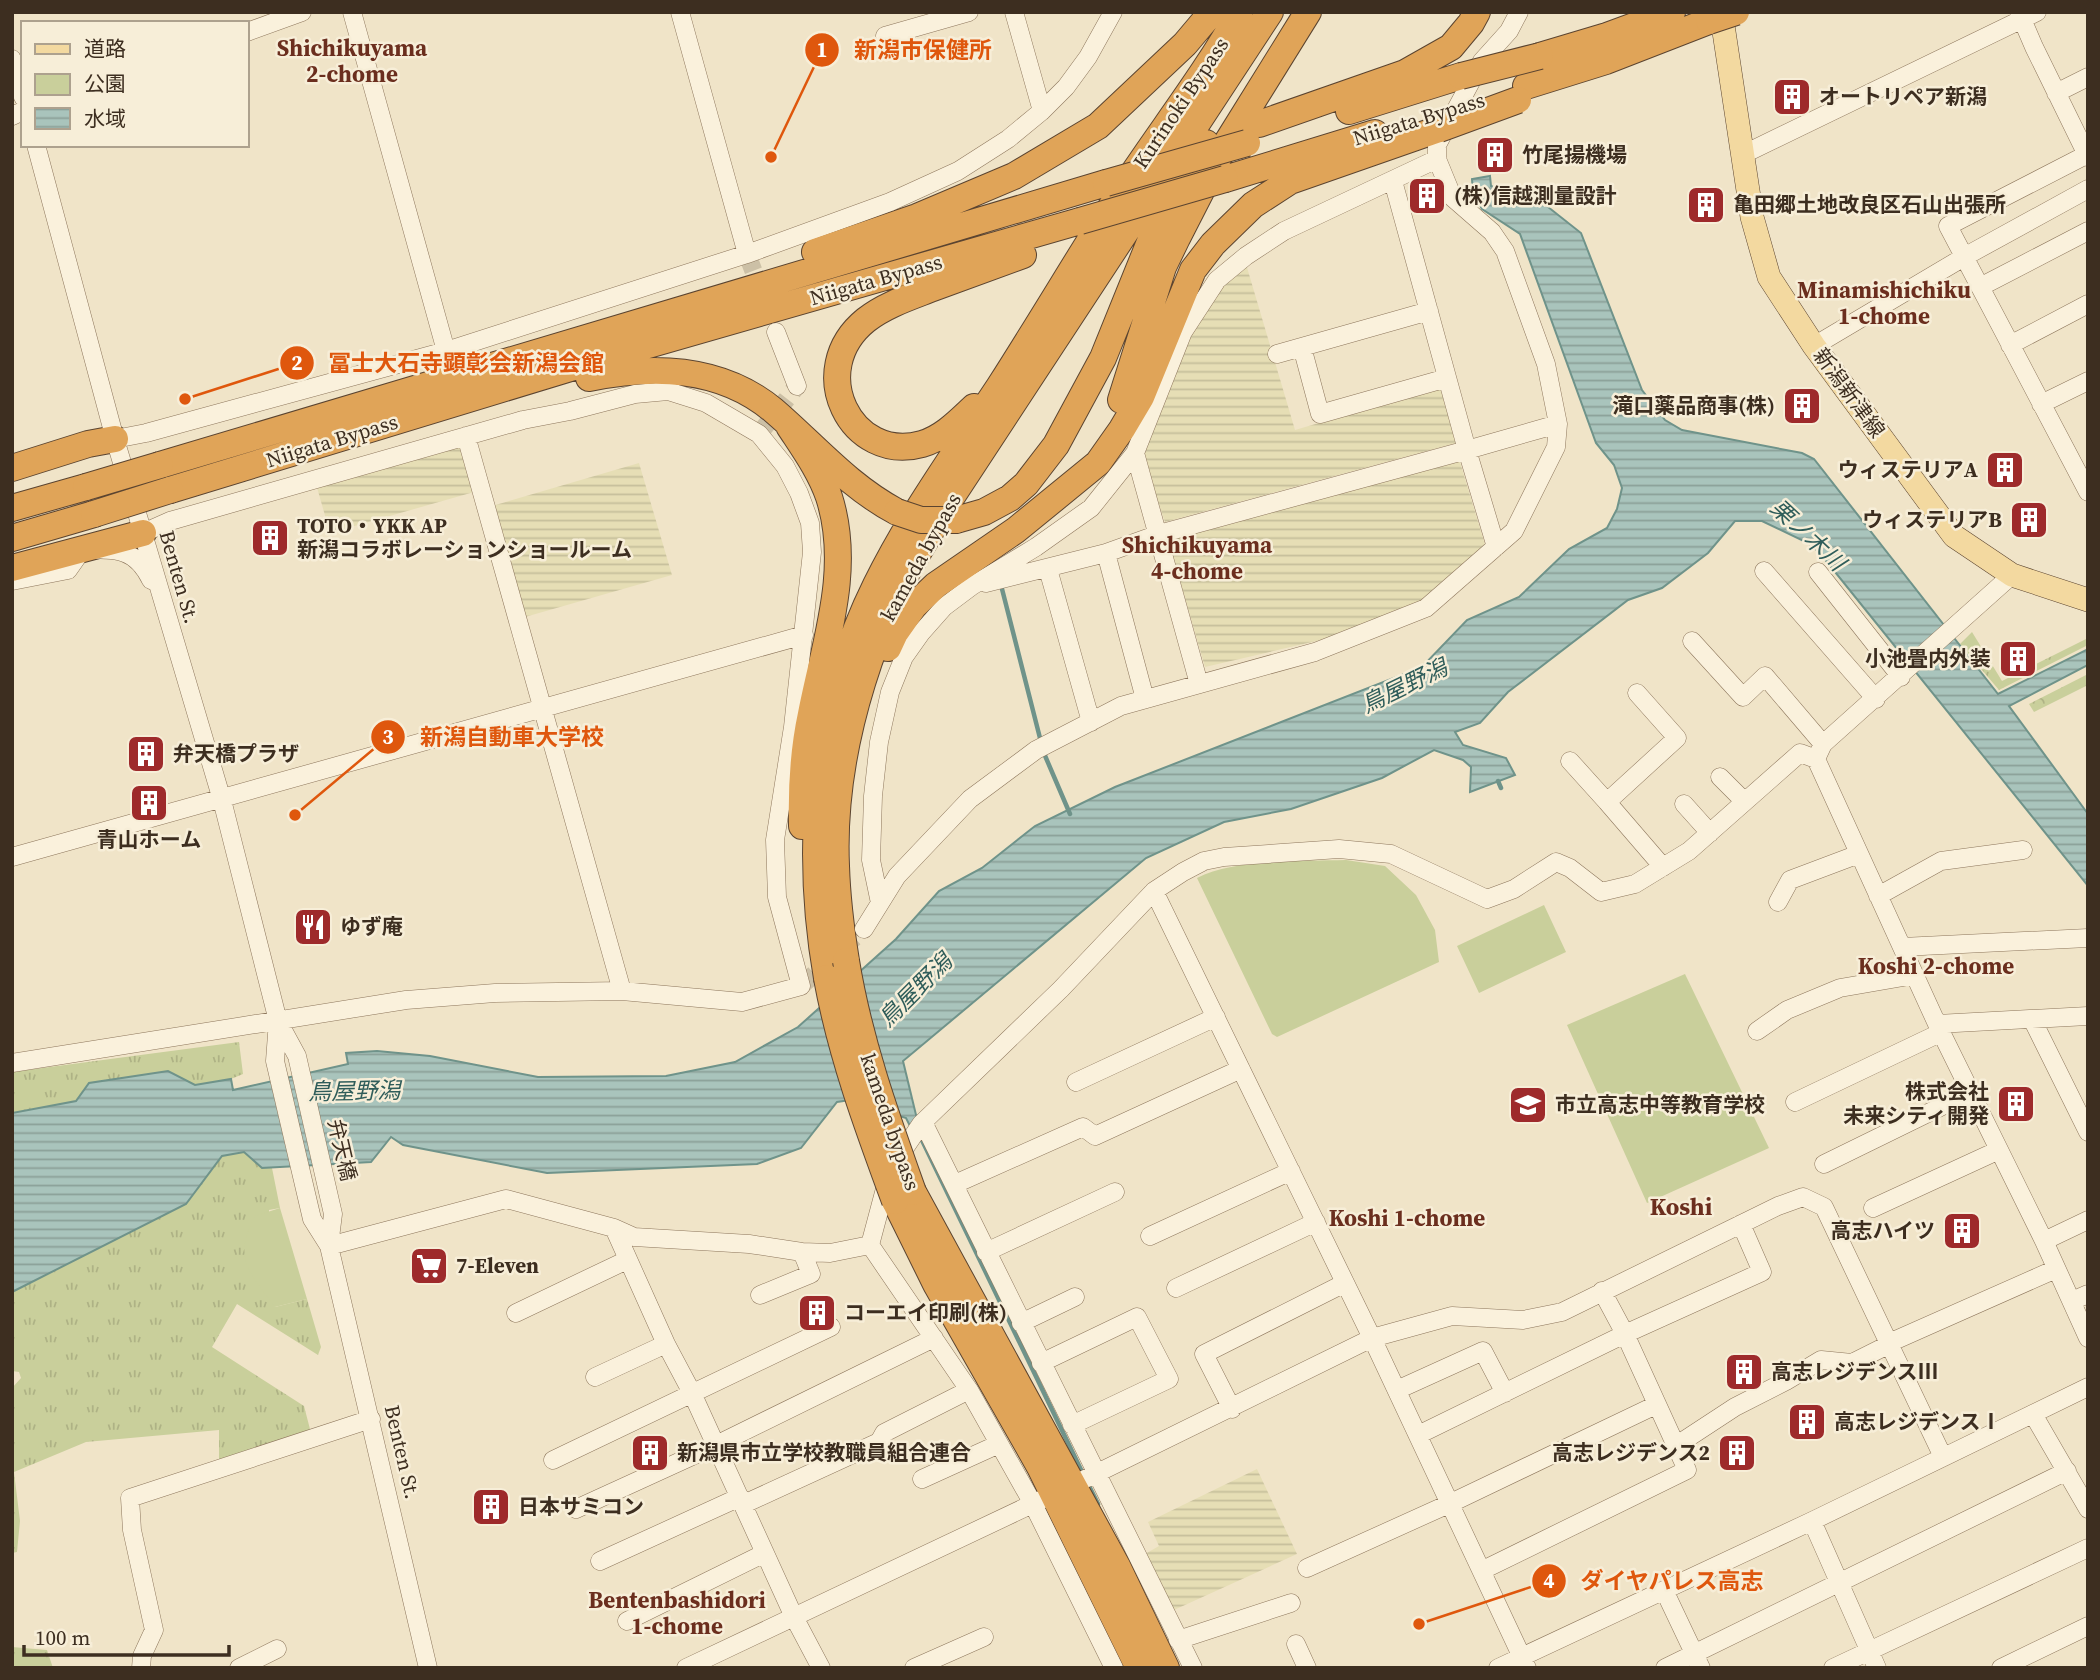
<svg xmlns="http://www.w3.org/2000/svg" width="2100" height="1680" font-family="'Source Serif 4','Noto Sans JP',serif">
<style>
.farmland{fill:url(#farmland-rules)}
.grass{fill:url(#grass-tufts)}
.forest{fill:url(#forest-crowns)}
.park{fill:#c9cf9b}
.water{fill:url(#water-rules);stroke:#6f938a;stroke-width:2}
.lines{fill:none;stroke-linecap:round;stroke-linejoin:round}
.stream{stroke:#6f938a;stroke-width:4.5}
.minor-tunnel{stroke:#ccc0a6;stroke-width:18;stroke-dasharray:18 9;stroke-linecap:butt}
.minor-casing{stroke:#8d765c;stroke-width:19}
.major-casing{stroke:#5b4430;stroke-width:24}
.highway-casing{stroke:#5b4430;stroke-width:28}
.minor{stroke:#faf1dc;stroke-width:18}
.major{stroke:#f3d9a0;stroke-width:23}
.highway{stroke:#e0a458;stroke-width:26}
.highway-bridge-casing{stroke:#5b4430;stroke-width:28;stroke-linecap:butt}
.highway-bridge{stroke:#e0a458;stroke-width:26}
.labels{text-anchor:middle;stroke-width:5;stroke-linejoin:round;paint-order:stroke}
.poi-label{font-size:21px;font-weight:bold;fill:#3d2e20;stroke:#f7eed8;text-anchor:start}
.street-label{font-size:21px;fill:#3d2e20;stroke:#f7eed8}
.neighbourhood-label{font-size:23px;font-weight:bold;fill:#6b2e1e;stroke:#f7eed8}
.water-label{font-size:23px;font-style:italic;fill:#2f5d5a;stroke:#f7eed8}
.quarter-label{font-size:24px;font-weight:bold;fill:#6b2e1e;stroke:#f7eed8}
.leader{fill:none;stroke:#df570d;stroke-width:2.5}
.callout-dot{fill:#df570d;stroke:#f7eed8;stroke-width:2.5}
.mark-label{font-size:21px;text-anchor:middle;font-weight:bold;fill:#fff}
.callout-label{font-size:23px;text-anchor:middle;font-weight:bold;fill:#df570d;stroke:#f7eed8;stroke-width:5;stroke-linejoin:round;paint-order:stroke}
</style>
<defs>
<pattern id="farmland-rules" width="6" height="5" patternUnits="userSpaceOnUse" patternTransform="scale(1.75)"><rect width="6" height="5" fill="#e6deb5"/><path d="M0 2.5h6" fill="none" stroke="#c6bf9b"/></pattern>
<pattern id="grass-tufts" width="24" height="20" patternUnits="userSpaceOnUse" patternTransform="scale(1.75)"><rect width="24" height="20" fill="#c9cf9b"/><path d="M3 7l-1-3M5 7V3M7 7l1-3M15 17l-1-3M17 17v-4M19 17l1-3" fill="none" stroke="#aeb285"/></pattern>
<pattern id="forest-crowns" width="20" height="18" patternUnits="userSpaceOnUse" patternTransform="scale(1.75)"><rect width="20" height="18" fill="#c9cf9b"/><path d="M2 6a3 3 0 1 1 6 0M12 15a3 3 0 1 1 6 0" fill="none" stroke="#aeb285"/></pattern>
<pattern id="water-rules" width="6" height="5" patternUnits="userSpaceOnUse" patternTransform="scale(1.75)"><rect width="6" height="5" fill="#a9c4bc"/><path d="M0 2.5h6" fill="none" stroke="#8ba098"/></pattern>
</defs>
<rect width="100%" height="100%" fill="#f0e4c8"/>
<path class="farmland" d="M 1246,264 L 1295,430 L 1441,387 L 1456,443 L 1165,522 L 1141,452 L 1180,354 L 1210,302 L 1229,279 Z
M 459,443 L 474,492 L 330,533 L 316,484 Z
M 1459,459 L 1486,548 L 1431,595 L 1401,611 L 1338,636 L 1205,667 L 1168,540 Z
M 639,463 L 672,575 L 525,617 L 492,506 Z
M 1257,1469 L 1297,1554 L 1174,1610 L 1145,1554 L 1159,1546 L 1148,1522 Z"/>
<path class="grass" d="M 1972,632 L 2002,681 L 2088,638 L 2088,645 L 1999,690 L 1960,644 Z
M 239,1042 L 243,1074 L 231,1079 L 195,1085 L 168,1071 L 89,1083 L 76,1101 L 12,1113 L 12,1072 Z
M 244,1152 L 262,1168 L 272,1168 L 280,1208 L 269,1210 L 275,1307 L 307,1299 L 321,1347 L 318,1355 L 237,1304 L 212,1347 L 304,1406 L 311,1433 L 219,1461 L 219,1430 L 86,1442 L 14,1472 L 20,1521 L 17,1552 L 12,1553 L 12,1388 L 21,1378 L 19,1372 L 12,1371 L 12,1292 L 186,1204 L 222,1156 Z
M 12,1647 L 47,1650 L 53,1668 L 12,1668 Z"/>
<path class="forest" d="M 2088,674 L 2088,685 L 2034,712 L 2029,704 Z"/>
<path class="park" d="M 1346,860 L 1385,866 L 1416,895 L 1435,930 L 1439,962 L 1277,1037 L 1272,1034 L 1197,878 C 1234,859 1304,861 1346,860 Z
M 1544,905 L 1566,952 L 1479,993 L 1457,946 Z
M 1685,974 L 1769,1148 L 1647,1203 L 1567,1025 Z
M 280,1208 L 307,1299 L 275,1307 C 250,1273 232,1259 255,1216 Z"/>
<path class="water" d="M 1490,176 L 1491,186 L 1499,189 L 1524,188 L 1581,233 L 1642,390 L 1665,420 L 1682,430 L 1802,453 L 1814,459 L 1998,694 L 2088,649 L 2088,665 L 2009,706 L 2088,814 L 2088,886 L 1819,552 L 1808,543 L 1762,521 L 1735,521 L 1708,553 L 1662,588 L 1628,600 L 1508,692 L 1480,723 L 1455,732 L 1463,745 L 1506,758 L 1515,775 L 1470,792 L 1471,767 L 1463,760 L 1434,750 L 1382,778 L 1291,809 L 1224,822 L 1146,858 L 903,1061 L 917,1119 L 911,1128 L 906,1118 L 850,1100 L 837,1102 L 801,1148 L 757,1164 L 547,1173 L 403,1145 L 391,1137 L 371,1162 L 262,1168 L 244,1152 L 222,1156 L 186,1204 L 12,1292 L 12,1113 L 76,1101 L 89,1083 L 168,1071 L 195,1085 L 231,1079 L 233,1090 L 348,1064 L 346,1053 L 377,1051 L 430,1056 L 538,1077 L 666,1076 L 735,1062 L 798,1027 L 896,939 L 939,891 L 982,868 L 1035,826 L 1115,787 L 1422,667 L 1467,620 L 1519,597 L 1569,549 L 1607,528 L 1617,509 L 1622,488 L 1614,465 L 1596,443 L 1520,234 L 1482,209 L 1473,194 L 1472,179 Z"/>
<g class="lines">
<path class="stream" d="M 1001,585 L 1041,742
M 1043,751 L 1070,814
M 1498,781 L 1501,788
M 919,1134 L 1084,1476
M 1088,1484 L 1098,1504"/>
<path class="minor-tunnel" d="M 747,254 L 763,296
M 759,434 L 797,386
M 801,986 L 864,929"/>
<defs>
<path id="minor" d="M 352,12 L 446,351
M 680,12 L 747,254
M 1014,12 L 1042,111
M 2019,12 L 2034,47 L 2088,157
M 247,32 L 302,12
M 885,36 L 969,12
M 12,59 L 23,97
M 2056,93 L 2088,77
M 12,116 L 23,111
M 36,145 L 115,439 L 222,800 L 278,1021 L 297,1056 L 333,1214 L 329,1246
M 1744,154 L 2037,12
M 2086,155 L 1948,226 L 2088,492
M 1980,287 L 2088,231
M 776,332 L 797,386
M 2010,345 L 2088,304
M 1814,346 L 1964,257 L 2088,189
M 1302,347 L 1320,414 L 1447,378
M 1277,354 L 1429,311
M 2041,404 L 2088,381
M 466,436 L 622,991
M 115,439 L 146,433 L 446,351 L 747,254 L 890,202 L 958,171 L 1008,139 L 1042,111 L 1066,87 L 1088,57 L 1113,12
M 1135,453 L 1199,684
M 1496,547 L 1467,450 L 1558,424
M 1106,553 L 1145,699
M 1048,569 L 1091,722
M 1764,571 L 1876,699
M 1818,572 L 1901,677
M 2012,575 L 1823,744 L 1816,759 L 1937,1024 L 2044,1241 L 2088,1338
M 12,581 L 68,570 L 82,550 C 115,549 135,547 151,580
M 986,583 L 1106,553 L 1159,534 L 1467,450 L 1393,181
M 1692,641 L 1743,697 L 1765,676 L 1823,744
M 1637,693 L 1677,738 L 1607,802 L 1663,867
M 1570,761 L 1607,802
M 1720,777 L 1744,801
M 1684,804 L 1710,833
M 12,857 L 804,635
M 1154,891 L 1372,1338 L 1527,1668
M 1878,896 L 1941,861 L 2023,850
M 1778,902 L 1790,880 L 1859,854
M 880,903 L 871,860 L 873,796 L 879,742 L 890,692 L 904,657 L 921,633 L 944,607 L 972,586 L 1036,547 L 1091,508 L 1135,453 L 1183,332 L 1217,280 L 1246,256 L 1284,231 L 1437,159
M 864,929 L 897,876 L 970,799 L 1036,750 L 1121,706 L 1315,652 L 1426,608 L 1514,531 L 1556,447 L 1558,424 L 1546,364 L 1505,251 L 1492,232 L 1453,198 L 1437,159 L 1437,145 L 1482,61 L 1509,31 L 1519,12
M 1902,947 L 2088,938
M 2032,1019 L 2088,1132
M 278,1021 L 275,1061 L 312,1219 L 329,1246 L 428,1668
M 1937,1024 L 2088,1016
M 1757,1031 L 1787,1010 L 1840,988 L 1915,975
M 12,1063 L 406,1000 L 495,993 L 622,991 L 742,1002 L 801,986 L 777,897 L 775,840 L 793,727 L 812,552 L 810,523 L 799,493 L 785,466 L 759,434 L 706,403 L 668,391 L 635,394 L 570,411 L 523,420 L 170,521 L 143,533
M 1076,1082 L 1216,1017
M 1795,1102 L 1942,1032
M 923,1122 L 1193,1668
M 1824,1164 L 1971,1092
M 955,1184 L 1083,1127 L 1095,1136 L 1241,1069
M 1873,1208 L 1999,1150
M 614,1228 L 666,1344 L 692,1393 L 794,1617 L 821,1668
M 1150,1236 L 1291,1171
M 2044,1241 L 2088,1220
M 870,1245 L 890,1170 L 921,1124 L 1061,989 L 1154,891 L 1183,872 L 1204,861 L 1224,857 L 1339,849 L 1391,854 L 1487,899 L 1514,889 L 1556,862 L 1570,868 L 1601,892 L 1635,884 L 1689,851 L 1800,753 L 1816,759
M 870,1245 L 969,1390 L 1033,1504 L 1114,1668
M 329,1246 L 506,1199 L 614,1228 L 634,1237 L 749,1244 L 802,1252 L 830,1253 L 870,1245
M 986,1252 L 1115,1192
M 1176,1288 L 1316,1222
M 760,1295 L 811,1274 L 802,1252
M 2072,1301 L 2088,1294
M 516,1313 L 627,1260
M 1021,1323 L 1075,1297
M 1889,1343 L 2056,1269
M 1041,1363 L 1137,1317 L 1169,1379 L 1072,1425
M 595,1377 L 666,1344
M 1397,1390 L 1483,1351 L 1505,1393
M 1232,1409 L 1204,1354 L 1345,1283
M 2033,1414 L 2088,1509
M 1418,1435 L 1625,1334 L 1762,1272 L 1741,1224
M 1677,1445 L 1735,1407 L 1786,1381 L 1821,1360 L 1852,1363 L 1890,1344
M 553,1460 L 831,1327
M 922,1479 L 999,1444
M 1083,1480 L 1372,1338 L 1452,1316 L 1523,1320 L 1562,1312 L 1778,1206 L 1803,1197 L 1824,1207 L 1943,1457
M 744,1504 L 879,1442 L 884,1433 L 969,1390
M 576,1509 L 714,1446 L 934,1338
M 1812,1521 L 1877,1668
M 600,1561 L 740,1497
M 1307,1568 L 1451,1503 L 1656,1405
M 1483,1570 L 1687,1470 L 1625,1334 L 1602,1291
M 1664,1590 L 1701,1668
M 627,1621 L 765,1553
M 1178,1640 L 1291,1603
M 1296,1644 L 1307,1668
M 141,1668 L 142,1656 L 154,1630 L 132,1530 L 130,1498 L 371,1419
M 239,1668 L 277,1649
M 686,1668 L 1041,1500
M 914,1668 L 984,1637
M 1498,1668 L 1812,1521 L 2088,1387
M 1665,1668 L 2067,1471
M 1833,1668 L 2088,1548
M 2001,1668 L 2088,1626"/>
<path id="major" d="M 1721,12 L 1752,217 L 1769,277 L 1814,346 L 1954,536 L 2012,575 L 2088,600"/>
<path id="highway" d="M 1540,56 L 1607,36 L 1672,12
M 1526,86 L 1606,61 L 1709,21
M 1349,111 L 1461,76
M 1259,124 L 1405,73 L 1451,47 L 1471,23 L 1477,12
M 1225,179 L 1375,133
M 815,252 L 917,217 L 1014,176 L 1098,126 L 1185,44 L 1212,12
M 589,378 C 653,365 720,366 773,410 C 814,445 848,486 897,512
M 1121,400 L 1163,267 L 1177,238 L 1221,152 L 1308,12
M 974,407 C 959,421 943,438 922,444 C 851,464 804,370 866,320 C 885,305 910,297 933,288 C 963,277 993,266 1023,255
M 789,426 C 804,449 820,471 829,497 C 852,569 825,642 811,714 C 803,751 801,788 802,826
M 160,465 L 1106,183
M 12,468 L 88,444 L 115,439
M 170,490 L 613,355 L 1080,221
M 12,508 L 86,487
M 956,520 L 984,512 L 1010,498 L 1026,484 L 1056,445 L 1103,358 L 1156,227 L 1206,143
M 12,538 L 94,514
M 12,568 L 143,533
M 888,648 L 895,633 L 914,606 L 936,585 L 1016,530 L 1098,463 L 1122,429 L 1141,397 L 1193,270 L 1213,244 L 1253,205 L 1290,181 L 1439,129
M 846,961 C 841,930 837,898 836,866 C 832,774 857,682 894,598 C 907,568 927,539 943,510 L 1270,12
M 827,978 C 804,847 816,706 876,585 C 910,516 956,452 999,387 C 1040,323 1079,257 1120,193 C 1159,133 1205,75 1240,12
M 913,1192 L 1117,1566 L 1166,1668
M 895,1201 L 936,1284 L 1040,1467 L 1139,1668"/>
</defs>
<use href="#minor" class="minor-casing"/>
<use href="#major" class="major-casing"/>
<use href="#highway" class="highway-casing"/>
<use href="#minor" class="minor"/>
<use href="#major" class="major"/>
<use href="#highway" class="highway"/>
<defs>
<path id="highway-bridge" d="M 1709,21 L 1736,12
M 1461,76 L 1540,56
M 1439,129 L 1518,100
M 1106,183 L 1247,143
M 1080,221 L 1225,179
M 86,487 L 160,465
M 897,512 L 921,520 L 956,520
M 94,514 L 170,490
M 846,961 C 859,1041 886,1116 913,1192
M 827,978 C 841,1055 868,1128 895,1201"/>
</defs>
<use href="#highway-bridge" class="highway-bridge-casing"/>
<use href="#highway-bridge" class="highway-bridge"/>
</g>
<defs>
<symbol id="building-square" viewBox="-11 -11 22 22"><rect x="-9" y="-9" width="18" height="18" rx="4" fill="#9e2a2b" stroke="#f7eed8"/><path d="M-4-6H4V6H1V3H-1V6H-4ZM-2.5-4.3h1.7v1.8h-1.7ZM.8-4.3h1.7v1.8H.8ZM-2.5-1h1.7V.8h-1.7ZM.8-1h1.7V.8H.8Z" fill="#fff"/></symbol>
<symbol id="restaurant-square" viewBox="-11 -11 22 22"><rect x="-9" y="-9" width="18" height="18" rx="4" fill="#9e2a2b" stroke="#f7eed8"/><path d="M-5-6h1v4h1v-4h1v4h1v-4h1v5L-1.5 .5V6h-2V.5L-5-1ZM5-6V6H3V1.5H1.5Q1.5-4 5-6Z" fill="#fff"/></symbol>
<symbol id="school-square" viewBox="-11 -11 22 22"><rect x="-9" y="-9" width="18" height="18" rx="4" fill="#9e2a2b" stroke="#f7eed8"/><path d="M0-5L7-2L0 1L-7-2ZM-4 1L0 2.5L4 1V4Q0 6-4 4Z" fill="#fff"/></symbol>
<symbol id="supermarket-square" viewBox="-11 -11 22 22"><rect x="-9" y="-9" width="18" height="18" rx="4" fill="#9e2a2b" stroke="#f7eed8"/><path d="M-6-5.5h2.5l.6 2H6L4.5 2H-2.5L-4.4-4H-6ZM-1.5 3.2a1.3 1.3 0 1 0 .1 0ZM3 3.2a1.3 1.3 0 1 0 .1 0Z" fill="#fff"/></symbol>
</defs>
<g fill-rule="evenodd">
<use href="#building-square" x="1770" y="75" width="44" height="44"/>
<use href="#building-square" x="1473" y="133" width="44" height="44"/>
<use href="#building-square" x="1405" y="174" width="44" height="44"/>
<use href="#building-square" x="1684" y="183" width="44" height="44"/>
<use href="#building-square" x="1780" y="384" width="44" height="44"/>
<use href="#building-square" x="1983" y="448" width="44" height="44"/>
<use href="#building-square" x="2007" y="498" width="44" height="44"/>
<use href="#building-square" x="248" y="516" width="44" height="44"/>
<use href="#building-square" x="1996" y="637" width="44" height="44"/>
<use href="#building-square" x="124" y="732" width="44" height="44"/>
<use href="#building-square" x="127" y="781" width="44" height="44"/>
<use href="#restaurant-square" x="291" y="905" width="44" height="44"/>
<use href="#building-square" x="1994" y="1082" width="44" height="44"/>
<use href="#school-square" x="1506" y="1083" width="44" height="44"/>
<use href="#building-square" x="1940" y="1209" width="44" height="44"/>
<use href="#supermarket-square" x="407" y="1244" width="44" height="44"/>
<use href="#building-square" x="795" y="1291" width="44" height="44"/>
<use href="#building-square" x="1722" y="1350" width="44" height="44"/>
<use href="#building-square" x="1785" y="1400" width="44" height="44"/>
<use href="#building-square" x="628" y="1431" width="44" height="44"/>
<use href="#building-square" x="1715" y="1431" width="44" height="44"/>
<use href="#building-square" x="469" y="1485" width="44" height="44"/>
</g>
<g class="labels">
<g class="poi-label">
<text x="1819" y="104">オートリペア新潟</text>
<text x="1522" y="162">竹尾揚機場</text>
<text x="1454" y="203">(株)信越測量設計</text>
<text x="1733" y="212">亀田郷土地改良区石山出張所</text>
<text x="1775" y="413" text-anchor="end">滝口薬品商事(株)</text>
<text x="1978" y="477" text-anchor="end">ウィステリアA</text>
<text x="2002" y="527" text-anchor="end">ウィステリアB</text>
<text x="297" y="533">TOTO・YKK AP<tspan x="297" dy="24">新潟コラボレーションショールーム</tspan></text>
<text x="1991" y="666" text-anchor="end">小池畳内外装</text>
<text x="173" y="761">弁天橋プラザ</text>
<text x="149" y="847" text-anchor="middle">青山ホーム</text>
<text x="340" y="934">ゆず庵</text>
<text x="1989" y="1099" text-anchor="end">株式会社<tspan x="1989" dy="24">未来シティ開発</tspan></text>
<text x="1555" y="1112">市立高志中等教育学校</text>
<text x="1935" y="1238" text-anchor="end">高志ハイツ</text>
<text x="456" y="1273">7-Eleven</text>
<text x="844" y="1320">コーエイ印刷(株)</text>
<text x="1771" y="1379">高志レジデンスⅢ</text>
<text x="1834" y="1429">高志レジデンスⅠ</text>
<text x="677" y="1460">新潟県市立学校教職員組合連合</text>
<text x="1710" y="1460" text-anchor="end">高志レジデンス2</text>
<text x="518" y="1514">日本サミコン</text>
</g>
<g class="street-label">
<text transform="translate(1181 103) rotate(-56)" y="7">Kurinoki Bypass</text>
<text transform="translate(1419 119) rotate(-17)" y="7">Niigata Bypass</text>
<text transform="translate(876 280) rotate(-16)" y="7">Niigata Bypass</text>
<text transform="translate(1849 393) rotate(54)" y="7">新潟新津線</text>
<text transform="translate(332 441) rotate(-17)" y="7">Niigata Bypass</text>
<text transform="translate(921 557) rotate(-61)" y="7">kameda bypass</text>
<text transform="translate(179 577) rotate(74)" y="7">Benten St.</text>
<text transform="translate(890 1122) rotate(71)" y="7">kameda bypass</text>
<text transform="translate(342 1150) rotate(77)" y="7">弁天橋</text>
<text transform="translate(402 1452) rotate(77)" y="7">Benten St.</text>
</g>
<g class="neighbourhood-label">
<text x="352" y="56">Shichikuyama<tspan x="352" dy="26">2-chome</tspan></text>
<text x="1884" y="298">Minamishichiku<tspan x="1884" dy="26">1-chome</tspan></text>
<text x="1197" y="553">Shichikuyama<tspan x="1197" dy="26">4-chome</tspan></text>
<text x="1936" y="974">Koshi 2-chome</text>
<text x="1407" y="1226">Koshi 1-chome</text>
<text x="677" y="1608">Bentenbashidori<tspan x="677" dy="26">1-chome</tspan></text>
</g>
<g class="water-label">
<text transform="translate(1808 535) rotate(43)" y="8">栗ノ木川</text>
<text transform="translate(1404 686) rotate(-26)" y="8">鳥屋野潟</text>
<text transform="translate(915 990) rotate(-45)" y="8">鳥屋野潟</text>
<text transform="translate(354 1091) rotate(-1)" y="8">鳥屋野潟</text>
</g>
<g class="quarter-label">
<text x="1681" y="1215">Koshi</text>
</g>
</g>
<path class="leader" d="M771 157L822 50M185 399L297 363M295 815L388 737M1419 1624L1549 1581"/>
<g class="callout-dot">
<circle cx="771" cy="157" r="7"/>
<circle cx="185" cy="399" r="7"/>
<circle cx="295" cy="815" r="7"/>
<circle cx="1419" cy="1624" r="7"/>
<circle cx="822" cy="50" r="18"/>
<circle cx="297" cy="363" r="18"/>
<circle cx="388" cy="737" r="18"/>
<circle cx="1549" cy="1581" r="18"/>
</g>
<g class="mark-label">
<text x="822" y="57">1</text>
<text x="297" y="370">2</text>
<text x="388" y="744">3</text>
<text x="1549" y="1588">4</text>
</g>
<g class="callout-label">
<text x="923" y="58">新潟市保健所</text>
<text x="466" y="371">冨士大石寺顕彰会新潟会館</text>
<text x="512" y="745">新潟自動車大学校</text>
<text x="1672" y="1589">ダイヤパレス高志</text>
</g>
<rect width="2100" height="1680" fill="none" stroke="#3d2e20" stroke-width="28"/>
<rect x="21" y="21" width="228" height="126" fill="#f7eed8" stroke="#ada18e" stroke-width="2"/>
<rect x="35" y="44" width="35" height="10" fill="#f3d9a0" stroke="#ada18e" stroke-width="2"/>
<text x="84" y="56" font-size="21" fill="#3d2e20">道路</text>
<rect x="35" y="74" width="35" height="21" fill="#c9cf9b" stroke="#ada18e" stroke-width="2"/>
<text x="84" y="91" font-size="21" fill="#3d2e20">公園</text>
<rect x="35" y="108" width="35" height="21" fill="url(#water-rules)" stroke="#ada18e" stroke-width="2"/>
<text x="84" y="126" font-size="21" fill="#3d2e20">水域</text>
<path d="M24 1645v10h205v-10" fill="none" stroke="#3d2e20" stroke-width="3.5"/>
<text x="35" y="1645" font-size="21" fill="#3d2e20" stroke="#f7eed8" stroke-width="5" paint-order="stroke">100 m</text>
</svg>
